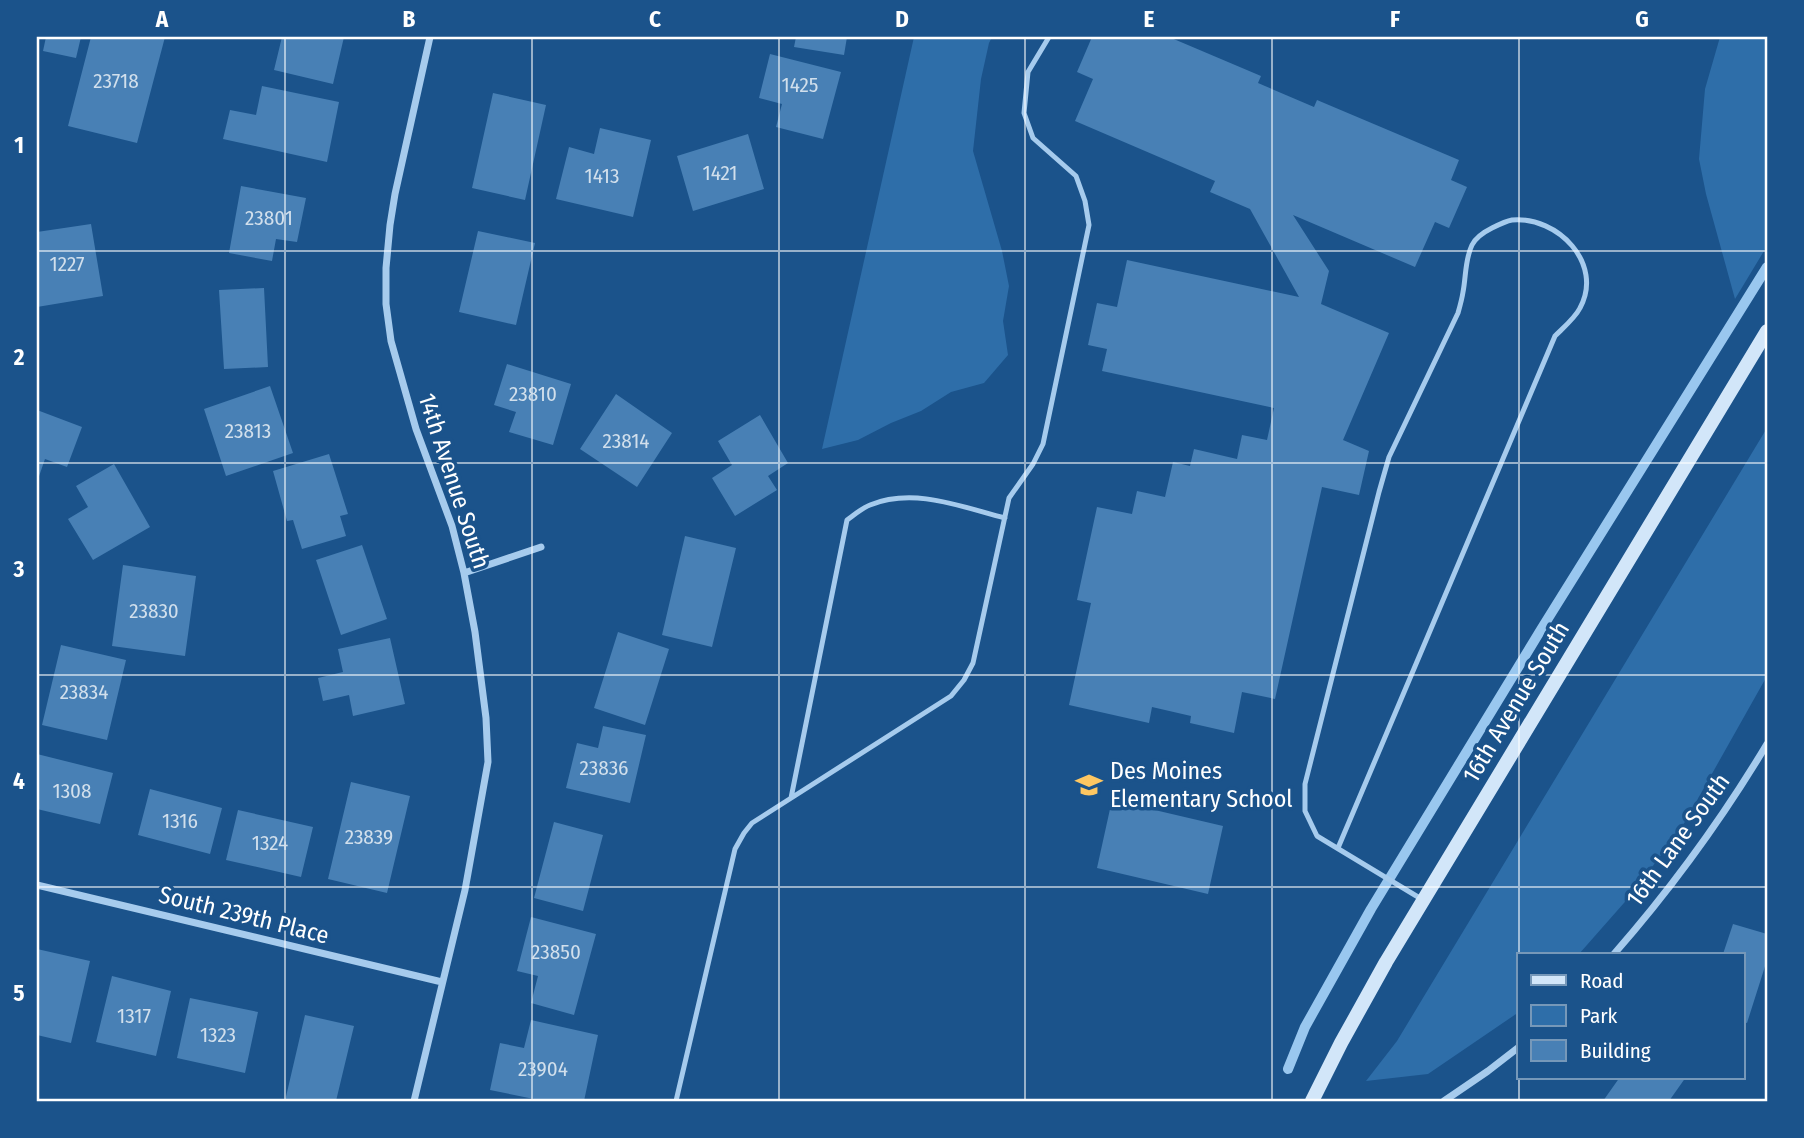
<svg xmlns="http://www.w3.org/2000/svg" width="1804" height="1138" font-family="'Fira Sans Condensed',sans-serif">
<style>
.green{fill:#2e6ea9}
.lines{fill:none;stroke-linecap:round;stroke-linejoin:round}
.stream{stroke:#99c7ef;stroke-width:10}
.building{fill:#4880b5}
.lane{stroke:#a6cbed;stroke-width:5}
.street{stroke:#a6cbed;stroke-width:7}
.secondary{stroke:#d2e6f9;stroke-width:14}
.grid{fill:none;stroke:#fff;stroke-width:2;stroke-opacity:0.55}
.labels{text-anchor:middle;stroke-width:7;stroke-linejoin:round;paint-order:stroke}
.number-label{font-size:21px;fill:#d1dfec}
.street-label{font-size:24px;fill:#fff;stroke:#1b538b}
.poi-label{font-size:24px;fill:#fff;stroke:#1b538b;text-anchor:start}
.neatline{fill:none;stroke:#fff;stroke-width:2.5}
.grid-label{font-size:23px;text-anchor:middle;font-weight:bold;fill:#fff}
</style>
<rect width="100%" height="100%" fill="#1b538b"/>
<path class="green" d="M 914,37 L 992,37 L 989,43 L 981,79 L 973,151 L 1002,251 L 1009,286 L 1003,321 L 1008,355 L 984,383 L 951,392 L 921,411 L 891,423 L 858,440 L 822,449 Z
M 1720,37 L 1767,37 L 1767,246 L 1735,299 L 1706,194 L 1699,159 L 1705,89 Z
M 1767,428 L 1767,676 L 1682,827 L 1631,895 L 1579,954 L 1519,954 L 1519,1012 L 1428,1074 L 1366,1081 L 1397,1041 Z"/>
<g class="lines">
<path class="stream" d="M 1288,1069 L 1305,1027 L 1371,909 L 1542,628 L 1767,267"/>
</g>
<path class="building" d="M 46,37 L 81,37 L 76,58 L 43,51 Z
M 91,37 L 165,37 L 137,143 L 68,126 Z
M 282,37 L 344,37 L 333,84 L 274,70 Z
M 796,37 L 847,37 L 844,55 L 794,47 Z
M 1092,37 L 1169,37 L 1261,76 L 1258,83 L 1314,107 L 1317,100 L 1459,160 L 1451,180 L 1467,187 L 1449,228 L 1435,222 L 1415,267 L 1293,215 L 1329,271 L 1321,304 L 1389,333 L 1343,440 L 1369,451 L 1359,495 L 1322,487 L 1275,699 L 1242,692 L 1234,733 L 1190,723 L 1191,716 L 1152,707 L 1149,723 L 1069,705 L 1091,603 L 1077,600 L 1097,507 L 1132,514 L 1137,491 L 1165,497 L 1173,462 L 1190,466 L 1194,449 L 1237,459 L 1242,435 L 1267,440 L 1274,408 L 1102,371 L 1107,349 L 1088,345 L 1097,303 L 1117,307 L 1127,260 L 1299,297 L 1250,209 L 1210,192 L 1215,181 L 1075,121 L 1093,79 L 1077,72 Z
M 770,54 L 841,72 L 823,139 L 776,127 L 782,104 L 759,98 Z
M 262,86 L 339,102 L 327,162 L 223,139 L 230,110 L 256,115 Z
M 493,93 L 546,105 L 525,200 L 472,188 Z
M 600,128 L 651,140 L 633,217 L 556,199 L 569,147 L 594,154 Z
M 748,134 L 764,189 L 693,211 L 677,156 Z
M 241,186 L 306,198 L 297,242 L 276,239 L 272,261 L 229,253 Z
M 91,224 L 103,296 L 37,307 L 37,232 Z
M 478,231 L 535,243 L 516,325 L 459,312 Z
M 264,288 L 268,367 L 224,369 L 219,290 Z
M 507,364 L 571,384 L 553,445 L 509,432 L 516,412 L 494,405 Z
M 270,386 L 293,453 L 226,476 L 204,409 Z
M 616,394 L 672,433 L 637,487 L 580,449 Z
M 37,410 L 82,427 L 67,467 L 45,459 L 37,482 Z
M 760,415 L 788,463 L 768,476 L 777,490 L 735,516 L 712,478 L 732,465 L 718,441 Z
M 329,454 L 348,514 L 340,516 L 346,536 L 302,549 L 293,520 L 287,521 L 273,471 Z
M 114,464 L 150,527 L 93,560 L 68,519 L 88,507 L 76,486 Z
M 685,536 L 736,548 L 712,647 L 662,635 Z
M 362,545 L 387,619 L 341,635 L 316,560 Z
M 123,565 L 196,576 L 185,656 L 112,646 Z
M 618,632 L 669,649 L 645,725 L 594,708 Z
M 390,638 L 405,704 L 353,716 L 349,695 L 323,701 L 318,678 L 343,672 L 338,649 Z
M 61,645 L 126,660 L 107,740 L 42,725 Z
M 603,726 L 646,735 L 630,803 L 566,788 L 577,743 L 598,748 Z
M 37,754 L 113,773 L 100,824 L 37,809 Z
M 351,782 L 410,796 L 387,893 L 328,879 Z
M 150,789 L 222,808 L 210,854 L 138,835 Z
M 1112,800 L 1223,826 L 1208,894 L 1097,868 Z
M 238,810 L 313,827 L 301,877 L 226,860 Z
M 554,822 L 603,835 L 583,911 L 534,898 Z
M 531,917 L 596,934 L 574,1015 L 531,1003 L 538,976 L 517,971 Z
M 1733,924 L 1767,934 L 1767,960 L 1747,1023 L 1743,1022 L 1743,954 L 1723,954 Z
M 37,949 L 90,961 L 71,1043 L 37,1035 Z
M 112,976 L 171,991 L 156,1056 L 96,1042 Z
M 190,998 L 258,1012 L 245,1073 L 177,1058 Z
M 305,1015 L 354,1026 L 336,1101 L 285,1101 Z
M 531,1020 L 598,1035 L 584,1101 L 544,1101 L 490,1090 L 500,1043 L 524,1048 Z
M 1620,1077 L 1686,1077 L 1669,1101 L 1603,1101 Z"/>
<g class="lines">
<path class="lane" d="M 791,798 L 847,520 C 854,515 862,508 870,505 C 914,487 962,507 1005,518
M 1338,848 L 1555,336 C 1563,328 1575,318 1580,308 C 1604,264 1558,216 1512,220 C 1506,221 1498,225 1492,228 C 1484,232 1476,237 1472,245 C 1465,259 1466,277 1463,292 C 1462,299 1460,306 1458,313 L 1389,457 L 1379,492 L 1305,784 L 1305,811 L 1317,836 L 1423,900
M 676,1101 L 735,849 L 744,833 L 752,823 L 951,696 L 964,680 L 973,663 L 1009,498 L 1033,464 L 1043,444 L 1089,225 L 1085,201 L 1076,176 L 1033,138 L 1024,113 L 1028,72 L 1049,37"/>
<path class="street" d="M 464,573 L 541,547
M 37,885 L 442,982
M 1614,954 C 1671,889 1722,819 1767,744
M 414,1101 L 465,890 L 488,762 L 486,718 L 475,632 L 464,573 L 452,526 L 416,429 L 391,341 L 386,304 L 386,268 L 390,225 L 395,194 L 430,37
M 1444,1101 L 1488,1071 L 1519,1047"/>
<path class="secondary" d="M 1312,1101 L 1341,1043 L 1386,962 L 1767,331"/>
</g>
<path class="grid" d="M 285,37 L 285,1101M 532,37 L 532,1101M 779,37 L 779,1101M 1025,37 L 1025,1101M 1272,37 L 1272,1101M 1519,37 L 1519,954M 37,251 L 1767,251M 37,463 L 1767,463M 37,675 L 1767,675M 37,887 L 1767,887M 1519,1077 L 1519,1101"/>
<defs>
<symbol id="school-bare" viewBox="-9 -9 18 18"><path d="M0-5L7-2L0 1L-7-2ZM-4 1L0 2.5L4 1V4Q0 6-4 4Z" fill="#fec762" stroke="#1b538b" stroke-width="2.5" paint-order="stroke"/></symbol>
</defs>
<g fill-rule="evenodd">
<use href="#school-bare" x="1070" y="766" width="38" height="38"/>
</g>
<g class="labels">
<g class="number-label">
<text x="116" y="88">23718</text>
<text x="800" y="92">1425</text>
<text x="720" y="180">1421</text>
<text x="602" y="183">1413</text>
<text x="269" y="225">23801</text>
<text x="67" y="271">1227</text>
<text x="533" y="401">23810</text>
<text x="248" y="438">23813</text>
<text x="626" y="448">23814</text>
<text x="154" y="618">23830</text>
<text x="84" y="699">23834</text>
<text x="604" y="775">23836</text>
<text x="72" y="798">1308</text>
<text x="180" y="828">1316</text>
<text x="369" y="844">23839</text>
<text x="270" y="850">1324</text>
<text x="556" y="959">23850</text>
<text x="134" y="1023">1317</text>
<text x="218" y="1042">1323</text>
<text x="543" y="1076">23904</text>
</g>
<g class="street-label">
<text transform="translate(454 481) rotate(72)" y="8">14th Avenue South</text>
<text transform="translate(1516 702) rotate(-59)" y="8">16th Avenue South</text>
<text transform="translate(1678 840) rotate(-54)" y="8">16th Lane South</text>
<text transform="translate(244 915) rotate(14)" y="8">South 239th Place</text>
</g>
<g class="poi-label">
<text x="1110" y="779">Des Moines<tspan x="1110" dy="28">Elementary School</tspan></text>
</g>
</g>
<rect width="1804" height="1138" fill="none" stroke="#1b538b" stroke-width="77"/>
<rect x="1517" y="953" width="228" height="126" fill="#1b538b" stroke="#7698b9" stroke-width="2"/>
<rect x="1531" y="975" width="35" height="10" fill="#d2e6f9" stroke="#7698b9" stroke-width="2"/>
<text x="1580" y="988" font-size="21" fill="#ffffff">Road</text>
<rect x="1531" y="1005" width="35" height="21" fill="#2e6ea9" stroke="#7698b9" stroke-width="2"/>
<text x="1580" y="1023" font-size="21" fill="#ffffff">Park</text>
<rect x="1531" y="1040" width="35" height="21" fill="#4880b5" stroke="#7698b9" stroke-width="2"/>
<text x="1580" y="1058" font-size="21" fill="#ffffff">Building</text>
<rect x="38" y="38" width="1728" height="1062" class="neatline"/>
<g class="grid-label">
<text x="162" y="27">A</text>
<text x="409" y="27">B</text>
<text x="655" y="27">C</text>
<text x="902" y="27">D</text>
<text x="1149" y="27">E</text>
<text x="1395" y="27">F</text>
<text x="1642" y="27">G</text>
<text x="19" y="153">1</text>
<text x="19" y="365">2</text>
<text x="19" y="577">3</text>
<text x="19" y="789">4</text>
<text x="19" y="1001">5</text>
</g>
</svg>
